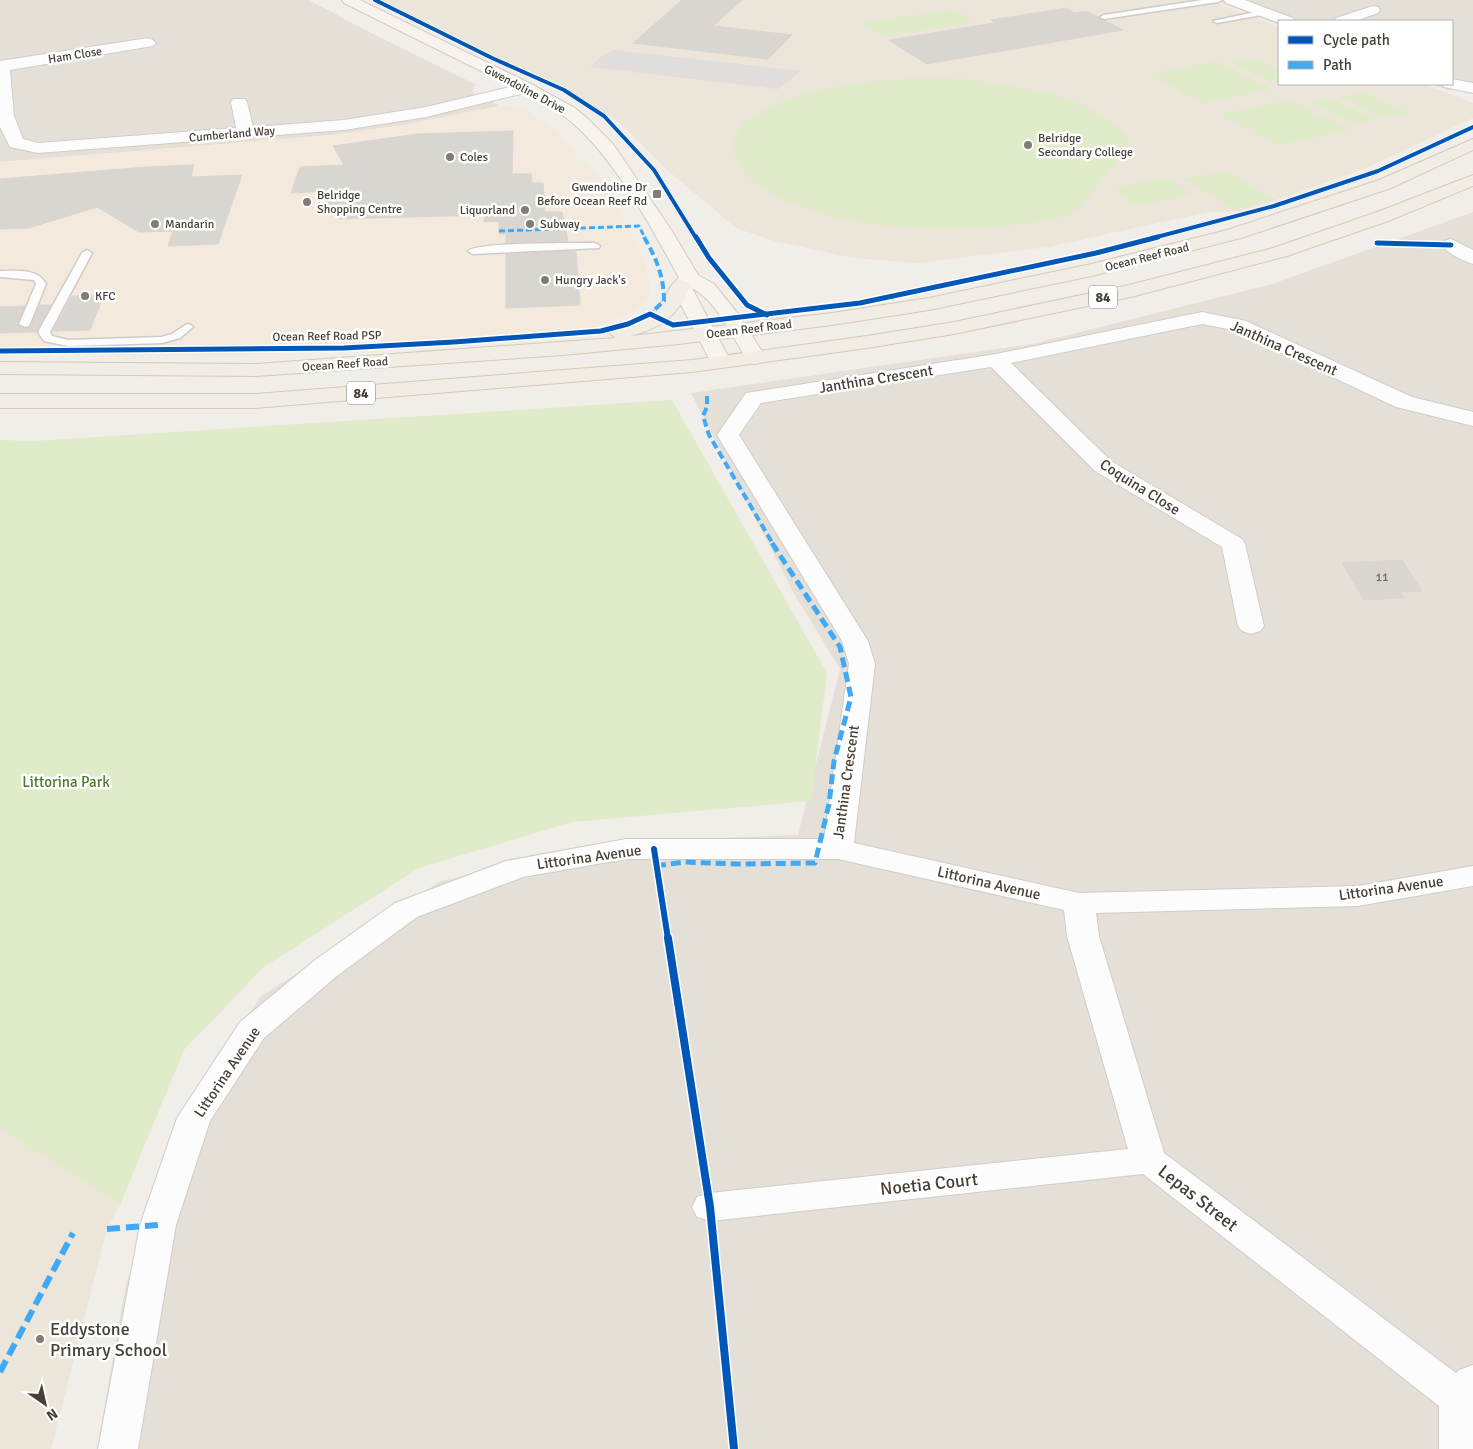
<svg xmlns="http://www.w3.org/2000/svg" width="1473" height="1449" font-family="Signika,sans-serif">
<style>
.residential{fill:#e5e0d7}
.commercial{fill:#f4e9dd}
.education{fill:#ece5d9}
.green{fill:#e0ebca}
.parking{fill:#e0ddda}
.building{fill:#d9d5d1;stroke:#d9d5d0}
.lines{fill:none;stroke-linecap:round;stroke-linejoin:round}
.lane-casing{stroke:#cfccc8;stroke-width:3}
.street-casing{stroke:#cfccc8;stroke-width:2}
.secondary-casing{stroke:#d1cbc1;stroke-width:2}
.primary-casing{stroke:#d3c9b7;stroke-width:2}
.lane{fill:#fdfcfc;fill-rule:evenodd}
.street{fill:#fdfcfc;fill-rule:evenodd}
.secondary{fill:#f7f4ee;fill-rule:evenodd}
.primary{fill:#f1ece4;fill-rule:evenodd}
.quiet-far3{stroke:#3fa9f5;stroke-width:3;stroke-dasharray:6 3;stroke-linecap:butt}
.quiet-far2{stroke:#3fa9f5;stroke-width:4;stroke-dasharray:8 4;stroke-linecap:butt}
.quiet-far1{stroke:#3fa9f5;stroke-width:5;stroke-dasharray:10 5;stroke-linecap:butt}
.quiet{stroke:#3fa9f5;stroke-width:6;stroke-dasharray:13 6;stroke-linecap:butt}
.cycleway-far3-casing{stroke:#fff;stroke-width:5.5}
.cycleway-far2-casing{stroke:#fff;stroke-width:8}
.cycleway-far1-casing{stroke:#fff;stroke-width:9}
.cycleway-casing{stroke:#fff;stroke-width:11}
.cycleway-far3{stroke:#0057b8;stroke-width:4}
.cycleway-far2{stroke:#0057b8;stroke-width:5}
.cycleway-far1{stroke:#0057b8;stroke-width:6}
.cycleway{stroke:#0057b8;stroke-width:8}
.poi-dot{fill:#827c75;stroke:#fff;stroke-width:2}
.labels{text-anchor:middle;stroke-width:5;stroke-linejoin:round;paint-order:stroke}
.far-street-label{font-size:12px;fill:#473f36;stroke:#fff}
.far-poi-label{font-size:12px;fill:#473f36;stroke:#fff;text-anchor:start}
.number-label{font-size:12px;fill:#6d665e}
.shield{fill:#fff;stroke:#7e7972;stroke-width:1}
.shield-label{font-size:14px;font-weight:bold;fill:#473f36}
.street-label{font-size:15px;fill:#473f36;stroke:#fff}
.park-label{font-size:15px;fill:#4c7a28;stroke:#fff}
.near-street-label{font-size:18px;fill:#473f36;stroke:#fff}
.near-poi-label{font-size:18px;fill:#473f36;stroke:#fff;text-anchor:start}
</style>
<rect width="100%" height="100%" fill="#f1eeea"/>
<path class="residential" d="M 0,0 L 309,0 L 369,32 L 475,84 L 472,92 L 500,106 L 403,125 L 332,135 L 0,162 Z
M 1214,0 L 1473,0 L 1473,90 L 1447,90 L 1431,84 L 1452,84 L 1452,21 L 1279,21 L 1279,25 Z
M 1473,212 L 1473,1449 L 97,1449 L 126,1283 L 199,1093 L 260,997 L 441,881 L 635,841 L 798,835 L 840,669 L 793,592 L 691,393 L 1032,344 L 1272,284 Z"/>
<path class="commercial" d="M 500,106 L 524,108 L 561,134 L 577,158 L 597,171 L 632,234 L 648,272 L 650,295 L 637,310 L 597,327 L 252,356 L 0,355 L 0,162 L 332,135 L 403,125 Z"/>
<path class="education" d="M 374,0 L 1210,0 L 1279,27 L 1279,84 L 1424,84 L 1473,103 L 1473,118 L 1366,168 L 1263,205 L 1236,212 L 1209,212 L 1048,247 L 918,263 L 853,258 L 774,241 L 736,228 L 666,169 L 620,123 L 566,89 L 440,34 Z
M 0,1128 L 120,1205 L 107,1229 L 51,1449 L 0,1449 Z"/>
<path class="green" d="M 953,9 L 975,22 L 884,36 L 861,23 Z
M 1254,59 L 1279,71 L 1279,82 L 1272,83 L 1232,63 Z
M 1216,61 L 1242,74 L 1235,76 L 1238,78 L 1245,76 L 1271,89 L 1203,103 L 1177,90 L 1183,88 L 1180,86 L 1174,87 L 1149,74 Z
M 915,78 L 968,79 L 1048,93 L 1086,106 L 1108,120 L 1126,134 L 1129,145 C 1117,161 1104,177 1092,192 C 1088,198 1083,206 1078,210 C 1067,219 1026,224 1012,225 C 935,234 819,230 755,183 C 742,173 736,159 731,145 L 742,124 L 771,106 L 814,91 L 857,83 Z
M 1363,92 L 1408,113 L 1385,118 L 1341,97 Z
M 1331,98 L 1376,120 L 1353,124 L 1309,102 Z
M 1290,100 L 1317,114 L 1311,116 L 1321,116 L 1349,130 L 1279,145 L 1251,130 L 1257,128 L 1254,127 L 1247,128 L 1220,114 Z
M 1226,171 L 1275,200 L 1233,209 L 1184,179 Z
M 1161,178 L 1173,181 L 1193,194 L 1136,206 L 1119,194 L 1118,187 Z
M 672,400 L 827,673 L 811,801 L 572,822 L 419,868 L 264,967 L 184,1050 L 120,1205 L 0,1128 L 0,440 L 34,441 Z"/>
<path class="parking" d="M 613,50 L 801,71 L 778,89 L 590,67 L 599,58 Z"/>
<path class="building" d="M 682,0 L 742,0 L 713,26 L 792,35 L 768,59 L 633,43 Z
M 1066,8 L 1074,13 L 1086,11 L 1123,30 L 927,64 L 889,40 L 995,23 L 991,20 Z
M 513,131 L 512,174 L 531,174 L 532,183 L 543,183 L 545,212 L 562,212 L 568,241 L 506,243 L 506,234 L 499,234 L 499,221 L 484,222 L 485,215 L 337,219 L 339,208 L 324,208 L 328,191 L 291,193 L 300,167 L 344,165 L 333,146 L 417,134 Z
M 194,165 L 191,177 L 242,175 L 218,244 L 168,246 L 173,231 L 139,232 L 97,207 L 29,228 L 0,229 L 0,179 L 146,167 Z
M 570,251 L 576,252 L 580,305 L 506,308 L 506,254 Z
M 104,295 L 90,330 L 53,331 L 72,296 Z
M 39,305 L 51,305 L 36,332 L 0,333 L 0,307 L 25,306 L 17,325 L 25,329 L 31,327 Z
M 1402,560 L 1422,591 L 1400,592 L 1404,598 L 1364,600 L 1342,563 Z"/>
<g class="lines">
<defs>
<path id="lane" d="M 1202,0 L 1222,0 L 1218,2 L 1104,19 L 1100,17 L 1104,15 Z
M 1264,10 L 1268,12 L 1267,14 L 1217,23 L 1213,21 Z
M 595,243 L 600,246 L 599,248 L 473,254 L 468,251 C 478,242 575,243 595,243 Z
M 87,250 L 92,253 L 50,332 L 52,336 L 68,340 L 161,337 L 172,334 L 187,324 L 191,325 L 193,327 L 180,338 L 162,343 L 68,346 L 44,341 L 38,332 L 82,253 Z
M 0,271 C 16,271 38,268 46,284 L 29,326 L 25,327 L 19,324 L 36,284 L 34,280 L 0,277 Z"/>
<path id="street" d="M 1224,0 L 1245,0 L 1293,18 L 1295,21 L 1279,21 L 1279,23 L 1226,3 Z
M 1373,6 L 1378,7 L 1380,10 L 1378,13 L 1355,21 L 1334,21 L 1336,18 Z
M 148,38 L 153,40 L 156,43 L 153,46 L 10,70 L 14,116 L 23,139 L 38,143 L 236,128 L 231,102 L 233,99 L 245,99 L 247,102 L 253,127 L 344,120 L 426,107 L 527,83 L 533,85 L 535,88 L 533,91 L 426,117 L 344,130 L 38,153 L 10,147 L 0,127 L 0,61 Z
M 1452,79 L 1473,83 L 1473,93 L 1444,87 L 1442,84 L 1452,84 Z
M 1451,239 L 1473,250 L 1473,264 C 1463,261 1448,254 1442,245 L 1444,241 Z
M 1202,312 L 1246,321 L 1412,397 L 1473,412 L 1473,426 L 1396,407 L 1233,330 L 1202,324 L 1011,363 L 1111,461 L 1242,539 L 1245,544 L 1264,626 L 1260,631 L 1251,634 L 1242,631 L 1238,626 L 1222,547 L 1095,471 L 991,367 L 761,403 L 739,435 L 868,641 L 875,664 L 854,843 L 1079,893 L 1358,886 L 1473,866 L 1473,886 L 1358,906 L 1096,913 L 1099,936 L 1164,1153 L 1456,1373 L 1459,1370 L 1473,1365 L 1473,1449 L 1439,1449 L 1439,1406 L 1143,1174 L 710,1221 L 697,1217 L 692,1207 L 697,1197 L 710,1193 L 1128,1149 L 1067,936 L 1064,910 L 838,859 L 626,859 L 523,877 L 417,917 L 337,976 L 264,1038 L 210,1121 L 176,1225 L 138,1449 L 98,1449 L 140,1225 L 177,1118 L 240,1022 L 315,960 L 395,903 L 506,861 L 626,839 L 824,839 L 849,664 L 842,641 L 717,435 L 746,393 L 996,354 Z"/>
<path id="secondary" d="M 342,0 L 360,0 L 533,85 L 575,108 L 588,119 L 613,144 L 672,231 L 698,275 L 714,284 L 739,315 L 766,358 L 763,362 L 756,364 L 749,362 C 733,339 717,301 692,288 L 731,362 L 727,366 L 720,368 L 713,366 L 671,286 L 679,278 C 652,228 617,163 575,125 C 549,102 514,88 483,72 C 437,49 390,26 344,3 Z"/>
<path id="primary" d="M 1473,139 L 1473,150 L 1391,188 L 1241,238 L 1092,276 L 929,310 L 832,325 L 679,344 L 563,355 L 256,376 L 0,374 L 0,362 L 256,364 L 615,338 L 610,333 C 616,324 641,321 651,313 C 663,305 666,293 674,282 L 681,280 L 688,282 L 691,286 C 676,317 663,327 631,336 L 832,313 L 929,298 L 1091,264 L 1227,230 L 1379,180 Z
M 1473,175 L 1473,186 L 1391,220 L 1287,256 L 1131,297 L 954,334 L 867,348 L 692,372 L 255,408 L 0,408 L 0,394 L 255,394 L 692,360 L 867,336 L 954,322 L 1129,285 L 1273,248 L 1377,212 Z"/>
</defs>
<use href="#lane" class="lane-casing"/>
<use href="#street" class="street-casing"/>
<use href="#secondary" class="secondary-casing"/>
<use href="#primary" class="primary-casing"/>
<use href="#lane" class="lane"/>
<use href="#street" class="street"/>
<use href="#secondary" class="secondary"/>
<use href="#primary" class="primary"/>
<path class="quiet-far3" d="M 499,231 L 639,226 L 645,238"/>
<path class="quiet-far2" d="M 644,237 C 656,258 664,276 664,301 L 650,314
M 707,396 L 707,407 L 703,416 L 709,435 L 773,544"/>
<path class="quiet-far1" d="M 656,866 L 684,862 L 737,864 L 815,863 L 829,804 L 834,761 L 851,697 L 840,647 L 772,543"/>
<path class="quiet" d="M 107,1229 L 158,1225
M 0,1372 L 73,1233"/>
<defs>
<path id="cycleway-far3" d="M 375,0 L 492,58 L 564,90 L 604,116 L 654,170 L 696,238
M 1153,238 L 1274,206 L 1378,171 L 1473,127"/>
<path id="cycleway-far2" d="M 696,237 L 709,258 L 747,305 L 767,315
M 1377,243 L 1451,245
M 0,351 L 344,348 L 454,342 L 601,331 L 628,324 L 650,314 L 673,325 L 860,303 L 1096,253 L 1158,237"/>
<path id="cycleway-far1" d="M 654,849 L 668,939"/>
<path id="cycleway" d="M 668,938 L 710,1207 L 734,1449"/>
</defs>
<use href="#cycleway-far3" class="cycleway-far3-casing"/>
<use href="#cycleway-far2" class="cycleway-far2-casing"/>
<use href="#cycleway-far1" class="cycleway-far1-casing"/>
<use href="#cycleway" class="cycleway-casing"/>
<use href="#cycleway-far3" class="cycleway-far3"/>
<use href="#cycleway-far2" class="cycleway-far2"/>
<use href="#cycleway-far1" class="cycleway-far1"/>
<use href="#cycleway" class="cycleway"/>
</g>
<g class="poi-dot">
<circle cx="1028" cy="145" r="5"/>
<circle cx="450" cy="157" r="5"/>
<rect x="652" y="189" width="10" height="10" rx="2.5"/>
<circle cx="307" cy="202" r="5"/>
<circle cx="525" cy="210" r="5"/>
<circle cx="155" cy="224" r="5"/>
<circle cx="530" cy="224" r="5"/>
<circle cx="545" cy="280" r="5"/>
<circle cx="85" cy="296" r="5"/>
<circle cx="40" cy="1339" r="5"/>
</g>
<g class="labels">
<g class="far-street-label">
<text transform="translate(75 55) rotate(-9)" y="4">Ham Close</text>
<text transform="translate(525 89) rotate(28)" y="4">Gwendoline Drive</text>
<text transform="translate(232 134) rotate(-5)" y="4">Cumberland Way</text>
<text transform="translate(1147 257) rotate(-14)" y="4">Ocean Reef Road</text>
<text transform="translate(749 329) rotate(-7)" y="4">Ocean Reef Road</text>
<text transform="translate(327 336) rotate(-1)" y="4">Ocean Reef Road PSP</text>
<text transform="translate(345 364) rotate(-4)" y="4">Ocean Reef Road</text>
</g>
<g class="far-poi-label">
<text x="1038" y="142">Belridge<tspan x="1038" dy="14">Secondary College</tspan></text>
<text x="460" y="161">Coles</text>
<text x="647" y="191" text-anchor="end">Gwendoline Dr<tspan x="647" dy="14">Before Ocean Reef Rd</tspan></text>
<text x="317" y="199">Belridge<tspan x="317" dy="14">Shopping Centre</tspan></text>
<text x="515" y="214" text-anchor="end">Liquorland</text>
<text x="165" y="228">Mandarin</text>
<text x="540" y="228">Subway</text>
<text x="555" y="284">Hungry Jack's</text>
<text x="95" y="300">KFC</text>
</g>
<g class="number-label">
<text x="1382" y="581">11</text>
</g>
<g class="shield">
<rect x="1089" y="285.5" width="28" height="23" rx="4"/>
<rect x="347" y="381.5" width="28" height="23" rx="4"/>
</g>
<g class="shield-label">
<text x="1103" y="302">84</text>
<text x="361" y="398">84</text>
</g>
<g class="street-label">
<text transform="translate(1284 348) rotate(24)" y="5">Janthina Crescent</text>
<text transform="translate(876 379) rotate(-9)" y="5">Janthina Crescent</text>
<text transform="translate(1140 487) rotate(32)" y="5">Coquina Close</text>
<text transform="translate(846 782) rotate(-82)" y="5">Janthina Crescent</text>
<text transform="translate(589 857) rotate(-8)" y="5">Littorina Avenue</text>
<text transform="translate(989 883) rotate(13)" y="5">Littorina Avenue</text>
<text transform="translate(1391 888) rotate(-8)" y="5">Littorina Avenue</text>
<text transform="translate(227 1072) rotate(-56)" y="5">Littorina Avenue</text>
</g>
<g class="park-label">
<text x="66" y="787">Littorina Park</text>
</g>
<g class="near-street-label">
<text transform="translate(929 1184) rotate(-6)" y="6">Noetia Court</text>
<text transform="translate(1198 1198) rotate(38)" y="6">Lepas Street</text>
</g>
<g class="near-poi-label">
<text x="50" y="1335">Eddystone<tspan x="50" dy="21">Primary School</tspan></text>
</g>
</g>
<rect x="1278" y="20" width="175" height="65" fill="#ffffff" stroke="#b5b2af"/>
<rect x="1288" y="36" width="25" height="8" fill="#0057b8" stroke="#b5b2af"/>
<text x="1323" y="45" font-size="15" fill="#473f36">Cycle path</text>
<rect x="1288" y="61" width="25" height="8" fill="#3fa9f5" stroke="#b5b2af"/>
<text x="1323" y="70" font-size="15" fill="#473f36">Path</text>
<g transform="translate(45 1404) rotate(146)" stroke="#ffffff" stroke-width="4" paint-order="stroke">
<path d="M0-4L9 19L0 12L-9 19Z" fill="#473f36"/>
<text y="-8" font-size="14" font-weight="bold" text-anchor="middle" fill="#473f36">N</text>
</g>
</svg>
